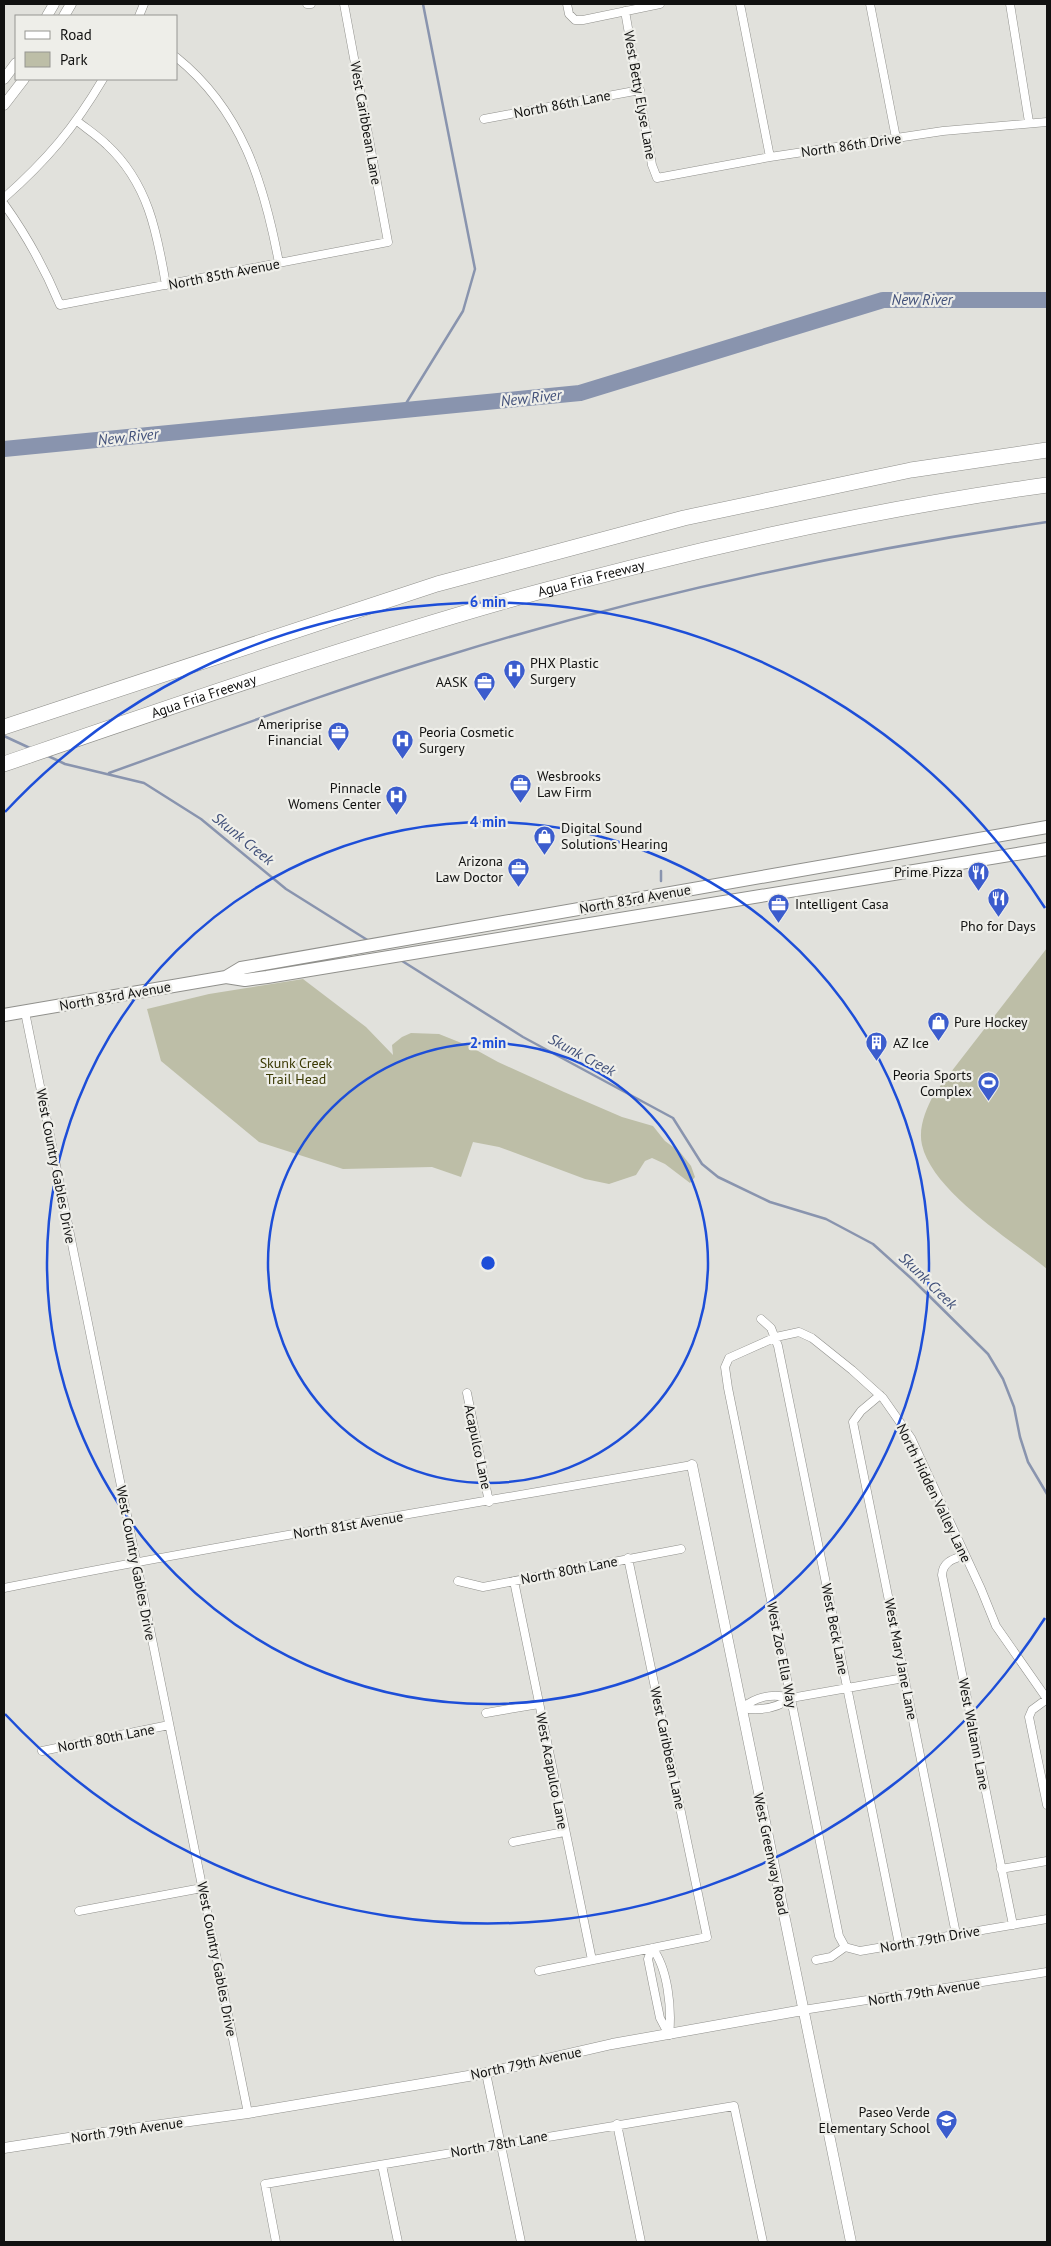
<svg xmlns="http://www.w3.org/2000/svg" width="1051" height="2246" font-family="'PT Sans',sans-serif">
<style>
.green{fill:#bdbea7}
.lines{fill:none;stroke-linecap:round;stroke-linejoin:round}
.stream{stroke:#8994ae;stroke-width:2.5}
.river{stroke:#8994ae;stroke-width:16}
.minor-casing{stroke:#90908c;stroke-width:9}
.tertiary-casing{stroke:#90908c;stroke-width:11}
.primary-casing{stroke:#90908c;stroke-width:14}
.motorway-casing{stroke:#90908c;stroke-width:16}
.minor{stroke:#fff;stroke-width:8}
.tertiary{stroke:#fff;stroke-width:10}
.primary{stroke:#fff;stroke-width:12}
.motorway{stroke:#fff;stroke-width:15}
.ring{fill:none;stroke:#1d4ed8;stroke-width:2.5}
.labels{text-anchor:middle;stroke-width:4.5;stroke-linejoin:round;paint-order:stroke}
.street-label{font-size:14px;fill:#111110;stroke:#eeeee9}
.poi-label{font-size:14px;fill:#111110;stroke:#eeeee9;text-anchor:start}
.park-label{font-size:14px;fill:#3a3902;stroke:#eeeee9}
.water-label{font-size:15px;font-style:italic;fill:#415079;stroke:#eeeee9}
.centre{fill:#1d4ed8;stroke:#eeeee9;stroke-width:2.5}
.ring-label{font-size:15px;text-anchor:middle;font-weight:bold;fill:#1d4ed8;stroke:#eeeee9;stroke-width:4.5;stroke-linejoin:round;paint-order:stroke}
</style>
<rect width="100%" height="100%" fill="#e1e1dc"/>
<path class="green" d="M 1047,948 L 1047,1269 C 1010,1239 933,1192 922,1145 C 918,1128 926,1109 934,1094 Z
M 303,979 L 366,1027 L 393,1055 L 392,1045 L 402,1037 L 411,1033 L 439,1034 L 469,1046 L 498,1062 L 564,1092 L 622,1117 L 653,1126 L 665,1141 L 680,1152 L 691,1166 L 695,1177 L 690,1183 L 665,1164 L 652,1158 L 645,1161 L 636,1175 L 609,1184 L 585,1179 L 499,1147 L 473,1142 L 461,1177 L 432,1167 L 343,1169 L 259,1142 L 161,1061 L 147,1009 L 209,994 Z"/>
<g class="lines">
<path class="stream" d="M 402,410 L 463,311 L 475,269 L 423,4
M 4,736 L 32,749
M 46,755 L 65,764 L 144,783 L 201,819 L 286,889 L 369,941
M 109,773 C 221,733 332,690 446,656 C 642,595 844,552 1047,522
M 661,881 L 661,871
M 399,959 L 523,1037 L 673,1118 L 702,1164 L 718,1177 L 770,1202 L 826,1219 L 873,1244 L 913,1280 L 988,1354 L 1003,1379 L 1014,1407 L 1020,1437 L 1028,1462 L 1047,1494"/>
<path class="river" d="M 4,449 L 580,393 L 883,300 L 1047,300"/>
<defs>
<path id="minor" d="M 307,4 L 311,4
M 567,4 L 569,14 L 575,20 L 583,20 L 660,4
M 740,4 L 770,157
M 870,4 L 896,138
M 1010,4 L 1029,122
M 625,11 L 652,165 L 657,178 L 770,157 L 943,131 L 1047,122
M 139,16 L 144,4
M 176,57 C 242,110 264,183 279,263
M 484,119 L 640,90
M 77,121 C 87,129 98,136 107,145 C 148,183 157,232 166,285
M 4,198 C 47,160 74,128 103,79
M 4,204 C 27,236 45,269 60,305 L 388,242 L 344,4
M 25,1012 L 248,2113
M 761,1319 L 771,1328 L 778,1346 L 899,1944
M 467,1393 L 489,1502
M 880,1395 L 861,1411 L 853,1422 L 956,1934
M 965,1555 C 954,1559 943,1561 942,1575 L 1013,1925
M 458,1581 L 483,1587 L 681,1549
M 514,1581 L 592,1960
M 4,1588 C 232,1542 462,1506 692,1465
M 1047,1699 L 1032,1710 L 1029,1717 L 1047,1805
M 742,1708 C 757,1696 772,1693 791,1698 L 904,1678
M 742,1708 C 760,1711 776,1709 791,1698
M 486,1713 L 539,1704
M 42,1751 L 169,1725
M 513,1842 L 564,1832
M 1001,1869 L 1047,1861
M 79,1911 L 202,1888
M 845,1947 L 839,1936 L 728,1388 L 725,1367 L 729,1358 L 776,1337 L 799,1332 L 812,1338 L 852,1370 L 883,1398 L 911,1438 L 981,1589 L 996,1626 L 1047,1699
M 845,1947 L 860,1951 L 1047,1919
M 652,1948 L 648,1959 L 653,1984 L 660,2018 L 669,2035
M 652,1948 C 668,1968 672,2009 669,2035
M 816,1960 L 831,1957 L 845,1947
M 539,1971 L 707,1937 L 628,1558
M 803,2010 L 1047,1972
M 486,2073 L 521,2242
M 617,2124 L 641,2242
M 382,2165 L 398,2242
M 276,2242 L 265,2184 L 734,2106 L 763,2242"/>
<path id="tertiary" d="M 47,16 L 54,4
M 64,16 L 71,4
M 4,79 L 16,63
M 4,105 L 24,79
M 692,1465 L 851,2242
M 4,2148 L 88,2135 L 248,2113 L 439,2081 L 486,2073 L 612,2044 L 803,2010"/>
<path id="primary" d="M 226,977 L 241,968 L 1047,827
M 4,1015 L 226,977 L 245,980 L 267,977 L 1047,849"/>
<g id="motorway">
<path d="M 4,727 L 437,584 L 684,518 L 911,470 L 1047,450"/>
<path id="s1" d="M 4,764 C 173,706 343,647 516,598 C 690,550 868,510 1047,485"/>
</g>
</defs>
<use href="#minor" class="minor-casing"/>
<use href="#tertiary" class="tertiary-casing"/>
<use href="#primary" class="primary-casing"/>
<use href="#motorway" class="motorway-casing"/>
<use href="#minor" class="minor"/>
<use href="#tertiary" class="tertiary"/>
<use href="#primary" class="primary"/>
<use href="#motorway" class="motorway"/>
</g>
<g class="ring">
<circle cx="488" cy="1263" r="220"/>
<circle cx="488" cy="1263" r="441"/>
<path d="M1045 1618A661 661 0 0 1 5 1714M5 812A661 661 0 0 1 1045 908"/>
</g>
<defs>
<symbol id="hospital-pin" viewBox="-11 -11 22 30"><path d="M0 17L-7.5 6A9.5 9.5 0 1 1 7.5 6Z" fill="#3b5ccd" stroke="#eeeee9"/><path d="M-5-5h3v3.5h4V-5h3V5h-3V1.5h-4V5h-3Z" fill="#fff"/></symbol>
<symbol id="office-pin" viewBox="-11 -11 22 30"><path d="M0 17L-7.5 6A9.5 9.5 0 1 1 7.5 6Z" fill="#3b5ccd" stroke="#eeeee9"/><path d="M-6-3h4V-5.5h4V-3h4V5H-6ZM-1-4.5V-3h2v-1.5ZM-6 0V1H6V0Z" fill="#fff"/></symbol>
<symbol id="shop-pin" viewBox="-11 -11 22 30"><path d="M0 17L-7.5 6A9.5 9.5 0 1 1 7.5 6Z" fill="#3b5ccd" stroke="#eeeee9"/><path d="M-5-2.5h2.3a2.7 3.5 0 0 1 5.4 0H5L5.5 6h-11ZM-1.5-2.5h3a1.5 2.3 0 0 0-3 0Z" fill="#fff"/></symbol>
<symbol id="restaurant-pin" viewBox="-11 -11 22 30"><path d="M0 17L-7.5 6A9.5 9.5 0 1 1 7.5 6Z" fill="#3b5ccd" stroke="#eeeee9"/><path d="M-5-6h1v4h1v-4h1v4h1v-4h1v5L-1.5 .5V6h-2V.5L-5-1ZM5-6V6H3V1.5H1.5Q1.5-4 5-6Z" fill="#fff"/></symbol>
<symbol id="building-pin" viewBox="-11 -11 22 30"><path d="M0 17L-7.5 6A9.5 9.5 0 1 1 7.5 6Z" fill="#3b5ccd" stroke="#eeeee9"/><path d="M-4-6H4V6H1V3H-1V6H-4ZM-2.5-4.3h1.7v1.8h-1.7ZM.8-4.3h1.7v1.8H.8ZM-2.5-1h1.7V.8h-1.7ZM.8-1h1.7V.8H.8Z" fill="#fff"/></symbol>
<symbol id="stadium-pin" viewBox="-11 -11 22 30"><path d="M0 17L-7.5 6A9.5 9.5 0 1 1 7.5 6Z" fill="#3b5ccd" stroke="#eeeee9"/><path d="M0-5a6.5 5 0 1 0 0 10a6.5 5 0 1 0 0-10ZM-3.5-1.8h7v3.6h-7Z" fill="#fff"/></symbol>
<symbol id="school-pin" viewBox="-11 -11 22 30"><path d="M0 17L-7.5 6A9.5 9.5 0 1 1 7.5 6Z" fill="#3b5ccd" stroke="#eeeee9"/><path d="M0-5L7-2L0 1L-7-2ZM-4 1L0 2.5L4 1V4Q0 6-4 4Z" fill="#fff"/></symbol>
</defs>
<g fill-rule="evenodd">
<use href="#hospital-pin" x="502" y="658" width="25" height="34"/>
<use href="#office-pin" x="472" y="670" width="25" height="34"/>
<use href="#office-pin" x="326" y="720" width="25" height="34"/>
<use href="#hospital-pin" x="390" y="728" width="25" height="34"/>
<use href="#office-pin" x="508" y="772" width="25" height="34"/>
<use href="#hospital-pin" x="384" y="784" width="25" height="34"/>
<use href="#shop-pin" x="532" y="824" width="25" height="34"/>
<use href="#office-pin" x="506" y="856" width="25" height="34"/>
<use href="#restaurant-pin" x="966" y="860" width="25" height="34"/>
<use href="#restaurant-pin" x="986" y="886" width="25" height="34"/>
<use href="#office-pin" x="766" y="892" width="25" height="34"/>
<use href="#shop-pin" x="926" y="1010" width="25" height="34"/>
<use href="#building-pin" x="864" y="1030" width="25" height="34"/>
<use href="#stadium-pin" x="976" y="1070" width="25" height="34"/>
<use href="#school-pin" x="934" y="2108" width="25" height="34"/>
</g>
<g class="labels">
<g class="street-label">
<text transform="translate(640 95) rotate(80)" y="5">West Betty Elyse Lane</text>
<text transform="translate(562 104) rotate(-11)" y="5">North 86th Lane</text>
<text transform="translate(366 123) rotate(80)" y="5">West Caribbean Lane</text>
<text transform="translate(851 145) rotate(-8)" y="5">North 86th Drive</text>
<text transform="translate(224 274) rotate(-11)" y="5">North 85th Avenue</text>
<text dy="5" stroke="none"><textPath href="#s1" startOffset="616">Agua Fria Freeway</textPath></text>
<text dy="5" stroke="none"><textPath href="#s1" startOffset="211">Agua Fria Freeway</textPath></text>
<text transform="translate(635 899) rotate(-10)" y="5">North 83rd Avenue</text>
<text transform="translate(115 996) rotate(-10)" y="5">North 83rd Avenue</text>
<text transform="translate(56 1166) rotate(79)" y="5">West Country Gables Drive</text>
<text transform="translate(478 1447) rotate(78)" y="5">Acapulco Lane</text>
<text transform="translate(934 1493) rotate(64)" y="5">North Hidden Valley Lane</text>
<text transform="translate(348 1525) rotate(-9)" y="5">North 81st Avenue</text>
<text transform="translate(136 1563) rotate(79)" y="5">West Country Gables Drive</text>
<text transform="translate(569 1570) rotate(-11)" y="5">North 80th Lane</text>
<text transform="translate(835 1629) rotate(79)" y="5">West Beck Lane</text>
<text transform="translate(782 1655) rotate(79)" y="5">West Zoe Ella Way</text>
<text transform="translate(901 1659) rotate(79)" y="5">West Mary Jane Lane</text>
<text transform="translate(974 1734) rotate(79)" y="5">West Waltann Lane</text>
<text transform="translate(106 1738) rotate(-11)" y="5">North 80th Lane</text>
<text transform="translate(668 1748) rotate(78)" y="5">West Caribbean Lane</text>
<text transform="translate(552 1771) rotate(79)" y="5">West Acapulco Lane</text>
<text transform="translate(771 1854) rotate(78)" y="5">West Greenway Road</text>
<text transform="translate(930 1939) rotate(-10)" y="5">North 79th Drive</text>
<text transform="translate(217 1959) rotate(79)" y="5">West Country Gables Drive</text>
<text transform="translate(924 1992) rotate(-9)" y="5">North 79th Avenue</text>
<text transform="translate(526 2063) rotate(-12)" y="5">North 79th Avenue</text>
<text transform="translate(127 2130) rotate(-8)" y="5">North 79th Avenue</text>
<text transform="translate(499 2144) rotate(-10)" y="5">North 78th Lane</text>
</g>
<g class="poi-label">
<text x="530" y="668">PHX Plastic<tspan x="530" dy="16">Surgery</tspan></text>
<text x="468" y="687" text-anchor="end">AASK</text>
<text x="322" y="729" text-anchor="end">Ameriprise<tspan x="322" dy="16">Financial</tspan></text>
<text x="419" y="737">Peoria Cosmetic<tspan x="419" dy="16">Surgery</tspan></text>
<text x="537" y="781">Wesbrooks<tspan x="537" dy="16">Law Firm</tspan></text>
<text x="381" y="793" text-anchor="end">Pinnacle<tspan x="381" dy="16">Womens Center</tspan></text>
<text x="561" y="833">Digital Sound<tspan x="561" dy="16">Solutions Hearing</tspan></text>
<text x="503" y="866" text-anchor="end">Arizona<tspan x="503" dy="16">Law Doctor</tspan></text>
<text x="963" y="877" text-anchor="end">Prime Pizza</text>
<text x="795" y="909">Intelligent Casa</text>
<text x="998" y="931" text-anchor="middle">Pho for Days</text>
<text x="954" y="1027">Pure Hockey</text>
<text x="893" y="1048">AZ Ice</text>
<text x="972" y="1080" text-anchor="end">Peoria Sports<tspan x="972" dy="16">Complex</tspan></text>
<text x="930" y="2117" text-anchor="end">Paseo Verde<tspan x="930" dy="16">Elementary School</tspan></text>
</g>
<g class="park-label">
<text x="296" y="1068">Skunk Creek<tspan x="296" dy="16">Trail Head</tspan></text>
</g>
<g class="water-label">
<text x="922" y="305">New River</text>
<text transform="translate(531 398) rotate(-6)" y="5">New River</text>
<text transform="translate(128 437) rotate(-6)" y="5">New River</text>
<text transform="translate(243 839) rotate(39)" y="5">Skunk Creek</text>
<text transform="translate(582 1055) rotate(28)" y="5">Skunk Creek</text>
<text transform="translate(928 1281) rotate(44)" y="5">Skunk Creek</text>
</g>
</g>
<circle cx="488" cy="1263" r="8" class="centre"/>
<g class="ring-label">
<text x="488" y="607">6 min</text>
<text x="488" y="827">4 min</text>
<text x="488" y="1048">2 min</text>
</g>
<rect width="1051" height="2246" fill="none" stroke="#111110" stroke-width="10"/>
<rect x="15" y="15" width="162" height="65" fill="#eeeee9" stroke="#969692"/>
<rect x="25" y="31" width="25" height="8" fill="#ffffff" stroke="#969692"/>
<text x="60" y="40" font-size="15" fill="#111110">Road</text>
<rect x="25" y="52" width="25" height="15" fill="#bdbea7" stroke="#969692"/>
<text x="60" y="65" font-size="15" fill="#111110">Park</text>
</svg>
